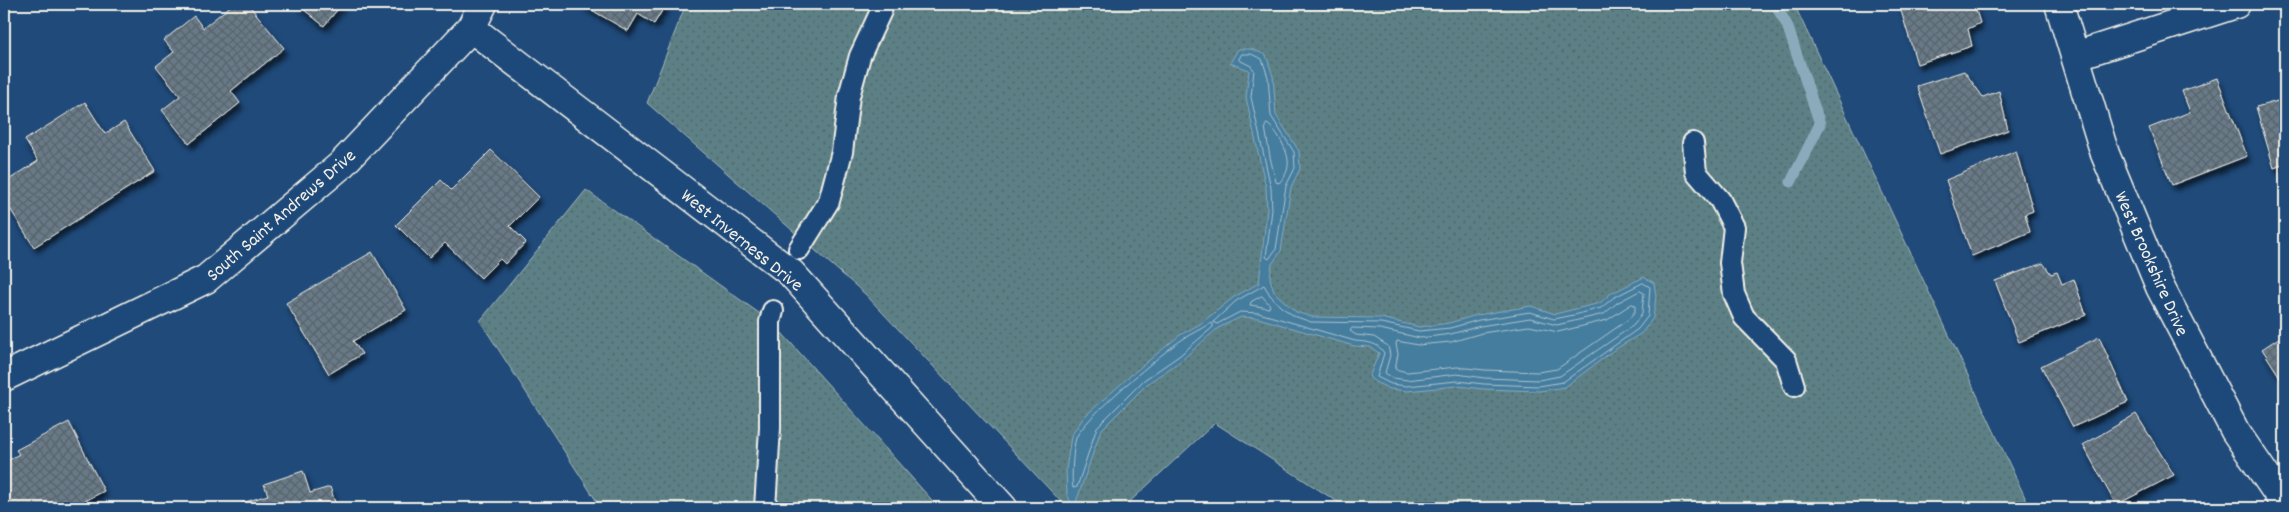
<svg xmlns="http://www.w3.org/2000/svg" width="2289" height="512" font-family="Dekko,sans-serif">
<style>
.grass{fill:url(#grass-dots);stroke:#a8b8b6}
.water{fill:#457d9f;stroke:#8babbc}
.lines{fill:none;stroke-linecap:round;stroke-linejoin:round}
.shore{stroke:#aec3cb;stroke-width:1}
.stream{stroke:#8babbc;stroke-width:11}
.building{fill:url(#building-cross-hatch);stroke:#f4f1e8;filter:url(#shadow)}
.service-casing{stroke:#f4f1e8;stroke-width:24}
.minor-casing{stroke:#f4f1e8;stroke-width:31}
.service{stroke:#1f4a7a;stroke-width:20}
.minor{stroke:#1f4a7a;stroke-width:28}
.labels{text-anchor:middle;stroke-width:4.5;stroke-linejoin:round;paint-order:stroke}
.street-label{font-size:19px;fill:#f4f1e8;stroke:#1f4a7a}
</style>
<defs>
<pattern id="grass-dots" width="8" height="8" patternUnits="userSpaceOnUse" patternTransform="scale(1.25)"><rect width="8" height="8" fill="#5b8085"/><path d="M2 2h.1M6 6h.1" fill="none" stroke="#536769" stroke-width="1.8" stroke-linecap="round"/></pattern>
<pattern id="building-cross-hatch" width="8" height="8" patternUnits="userSpaceOnUse" patternTransform="scale(1.25)"><rect width="8" height="8" fill="#677a88"/><path d="M0 0l8 8M0 8l8-8" fill="none" stroke="#5a646a"/></pattern>
<filter id="shadow"><feDropShadow dx="3" dy="5.5" stdDeviation="2.5" flood-color="#0009"/></filter>
</defs>
<rect width="100%" height="100%" fill="#1f4a7a"/>
<filter id="ink" filterUnits="userSpaceOnUse"><feTurbulence type="fractalNoise" baseFrequency=".02" numOctaves="2"/><feDisplacementMap in="SourceGraphic" scale="10" xChannelSelector="R" yChannelSelector="G"/><feConvolveMatrix kernelMatrix="1 2 1 2 8 2 1 2 1" color-interpolation-filters="sRGB"/></filter>
<g filter="url(#ink)">
<path class="grass" d="M 686,4 L 1794,4 L 2030,508 L 1347,508 L 1215,423 L 1123,508 L 1067,508 L 865,294 L 647,103 Z
M 586,190 L 773,323 L 939,508 L 601,508 L 480,321 Z"/>
<path class="water" d="M 1238,49 L 1251,49 L 1266,55 L 1273,76 L 1276,115 L 1299,151 L 1300,169 L 1291,187 L 1281,251 L 1272,264 L 1270,278 L 1274,292 L 1296,312 L 1312,317 L 1381,318 L 1419,327 L 1449,323 L 1477,315 L 1531,306 L 1555,314 L 1600,303 L 1610,294 L 1644,277 L 1654,283 L 1656,297 L 1653,318 L 1642,333 L 1614,350 L 1565,387 L 1540,391 L 1483,389 L 1457,386 L 1407,391 L 1390,389 L 1375,382 L 1369,377 L 1379,353 L 1370,347 L 1354,346 L 1258,318 L 1241,317 L 1218,328 L 1182,360 L 1147,384 L 1101,430 L 1074,508 L 1067,495 L 1066,470 L 1071,436 L 1084,417 L 1131,375 L 1180,335 L 1200,324 L 1234,297 L 1259,283 L 1267,209 L 1266,188 L 1246,97 L 1249,70 L 1230,63 Z"/>
<g class="lines">
<path class="shore" d="M 1242,54 L 1251,54 L 1262,59 L 1268,77 L 1271,116 L 1294,152 L 1295,168 L 1286,186 L 1276,249 L 1269,259 L 1266,257 L 1272,210 L 1271,188 L 1251,97 L 1254,70 L 1251,66 L 1239,60 Z
M 1267,124 C 1272,127 1277,133 1280,139 C 1289,155 1293,169 1279,183 L 1276,182 L 1270,157 L 1265,127 Z
M 1643,283 L 1650,287 L 1648,316 L 1638,329 L 1563,382 L 1539,386 L 1484,384 L 1457,381 L 1407,386 L 1391,384 L 1377,377 L 1384,353 C 1378,342 1366,342 1355,341 L 1259,313 L 1240,312 L 1217,324 L 1213,322 L 1236,301 L 1264,285 L 1270,295 L 1280,306 L 1294,316 L 1311,322 L 1381,323 L 1419,331 L 1450,328 L 1479,320 L 1530,312 L 1554,319 L 1574,315 L 1601,308 L 1613,298 Z
M 1640,291 L 1644,293 L 1642,313 L 1634,325 L 1560,376 L 1539,380 L 1484,378 L 1457,374 L 1407,380 L 1393,378 L 1385,373 L 1390,355 L 1388,346 L 1374,337 L 1356,335 L 1350,331 L 1352,328 L 1380,329 L 1420,338 L 1451,334 L 1480,326 L 1530,318 L 1557,325 L 1604,314 L 1617,303 Z
M 1262,296 L 1270,305 L 1269,308 L 1250,305 L 1251,302 Z
M 1632,304 L 1635,305 L 1635,311 L 1629,319 L 1557,369 L 1538,372 L 1485,370 L 1457,367 L 1407,372 L 1395,369 L 1398,354 L 1396,344 L 1397,341 L 1418,345 L 1451,342 L 1482,333 L 1529,326 L 1558,332 L 1607,320 Z
M 1210,323 L 1213,324 L 1213,327 L 1179,356 L 1144,380 L 1097,427 L 1077,487 L 1073,488 C 1071,479 1073,447 1076,438 C 1082,420 1164,351 1183,339 C 1192,333 1202,329 1210,323 Z"/>
<path class="stream" d="M 1775,4 L 1787,25 L 1820,124 L 1791,182"/>
</g>
<path class="building" d="M 233,4 L 248,4 L 284,48 L 231,91 L 240,103 L 189,144 L 162,110 L 180,96 L 156,66 L 174,52 L 164,40 L 194,16 L 203,28 Z
M 297,4 L 342,4 L 324,26 Z
M 581,4 L 666,4 L 654,24 L 638,14 L 628,31 Z
M 1899,4 L 1974,4 L 1980,23 L 1968,29 L 1972,46 L 1917,64 Z
M 1964,71 L 1983,97 L 1999,91 L 2008,130 L 1940,154 L 1917,86 Z
M 2217,78 L 2247,156 L 2172,185 L 2149,128 L 2190,112 L 2182,91 Z
M 2285,99 L 2285,164 L 2274,168 L 2256,107 Z
M 85,102 L 105,134 L 124,122 L 155,171 L 34,247 L 4,199 L 4,183 L 38,161 L 25,140 Z
M 491,150 L 539,197 L 510,226 L 526,242 L 505,264 L 500,259 L 481,278 L 445,243 L 429,258 L 396,225 L 441,180 L 451,190 Z
M 2016,151 L 2033,211 L 2025,214 L 2030,232 L 1972,256 L 1946,180 Z
M 372,252 L 406,310 L 353,341 L 362,354 L 329,374 L 286,303 Z
M 2043,263 L 2051,274 L 2057,272 L 2062,284 L 2074,279 L 2086,315 L 2019,342 L 1995,281 Z
M 2285,334 L 2285,385 L 2262,349 Z
M 2099,337 L 2128,402 L 2073,427 L 2041,366 Z
M 2136,414 L 2174,475 L 2116,505 L 2083,445 Z
M 69,422 L 104,491 L 85,501 L 89,508 L 4,508 L 4,463 L 19,454 L 16,450 Z
M 303,471 L 310,493 L 330,487 L 337,508 L 226,508 L 268,495 L 264,484 Z
M 1226,504 L 1230,508 L 1232,506 L 1235,508 L 1221,508 Z"/>
<g class="lines">
<defs>
<path id="service" d="M 1693,143 L 1696,172 L 1720,200 L 1734,227 L 1730,263 L 1734,294 L 1744,317 L 1786,360 L 1794,386
M 799,249 L 829,201 L 842,152 L 849,96 L 860,56 L 881,11 L 883,4
M 765,508 L 770,428 L 770,322 L 773,311"/>
<path id="minor" d="M 2059,4 L 2105,154 L 2160,287 L 2235,431 L 2285,504
M 471,28 L 791,273 L 1003,508
M 2075,56 L 2236,4
M 4,377 L 206,279 L 341,165 L 471,28 L 483,4"/>
</defs>
<use href="#service" class="service-casing"/>
<use href="#minor" class="minor-casing"/>
<use href="#service" class="service"/>
<use href="#minor" class="minor"/>
</g>
</g>
<g class="labels">
<g class="street-label">
<text transform="translate(280 214) rotate(-41)" y="7">South Saint Andrews Drive</text>
<text transform="translate(743 239) rotate(39)" y="7">West Inverness Drive</text>
<text transform="translate(2153 263) rotate(66)" y="7">West Brookshire Drive</text>
</g>
</g>
<rect width="2289" height="512" fill="none" stroke="#1f4a7a" stroke-width="20"/>
<rect x="10" y="10" width="2269" height="492" fill="none" stroke="#f4f1e8" stroke-width="2" filter="url(#ink)"/>
</svg>
